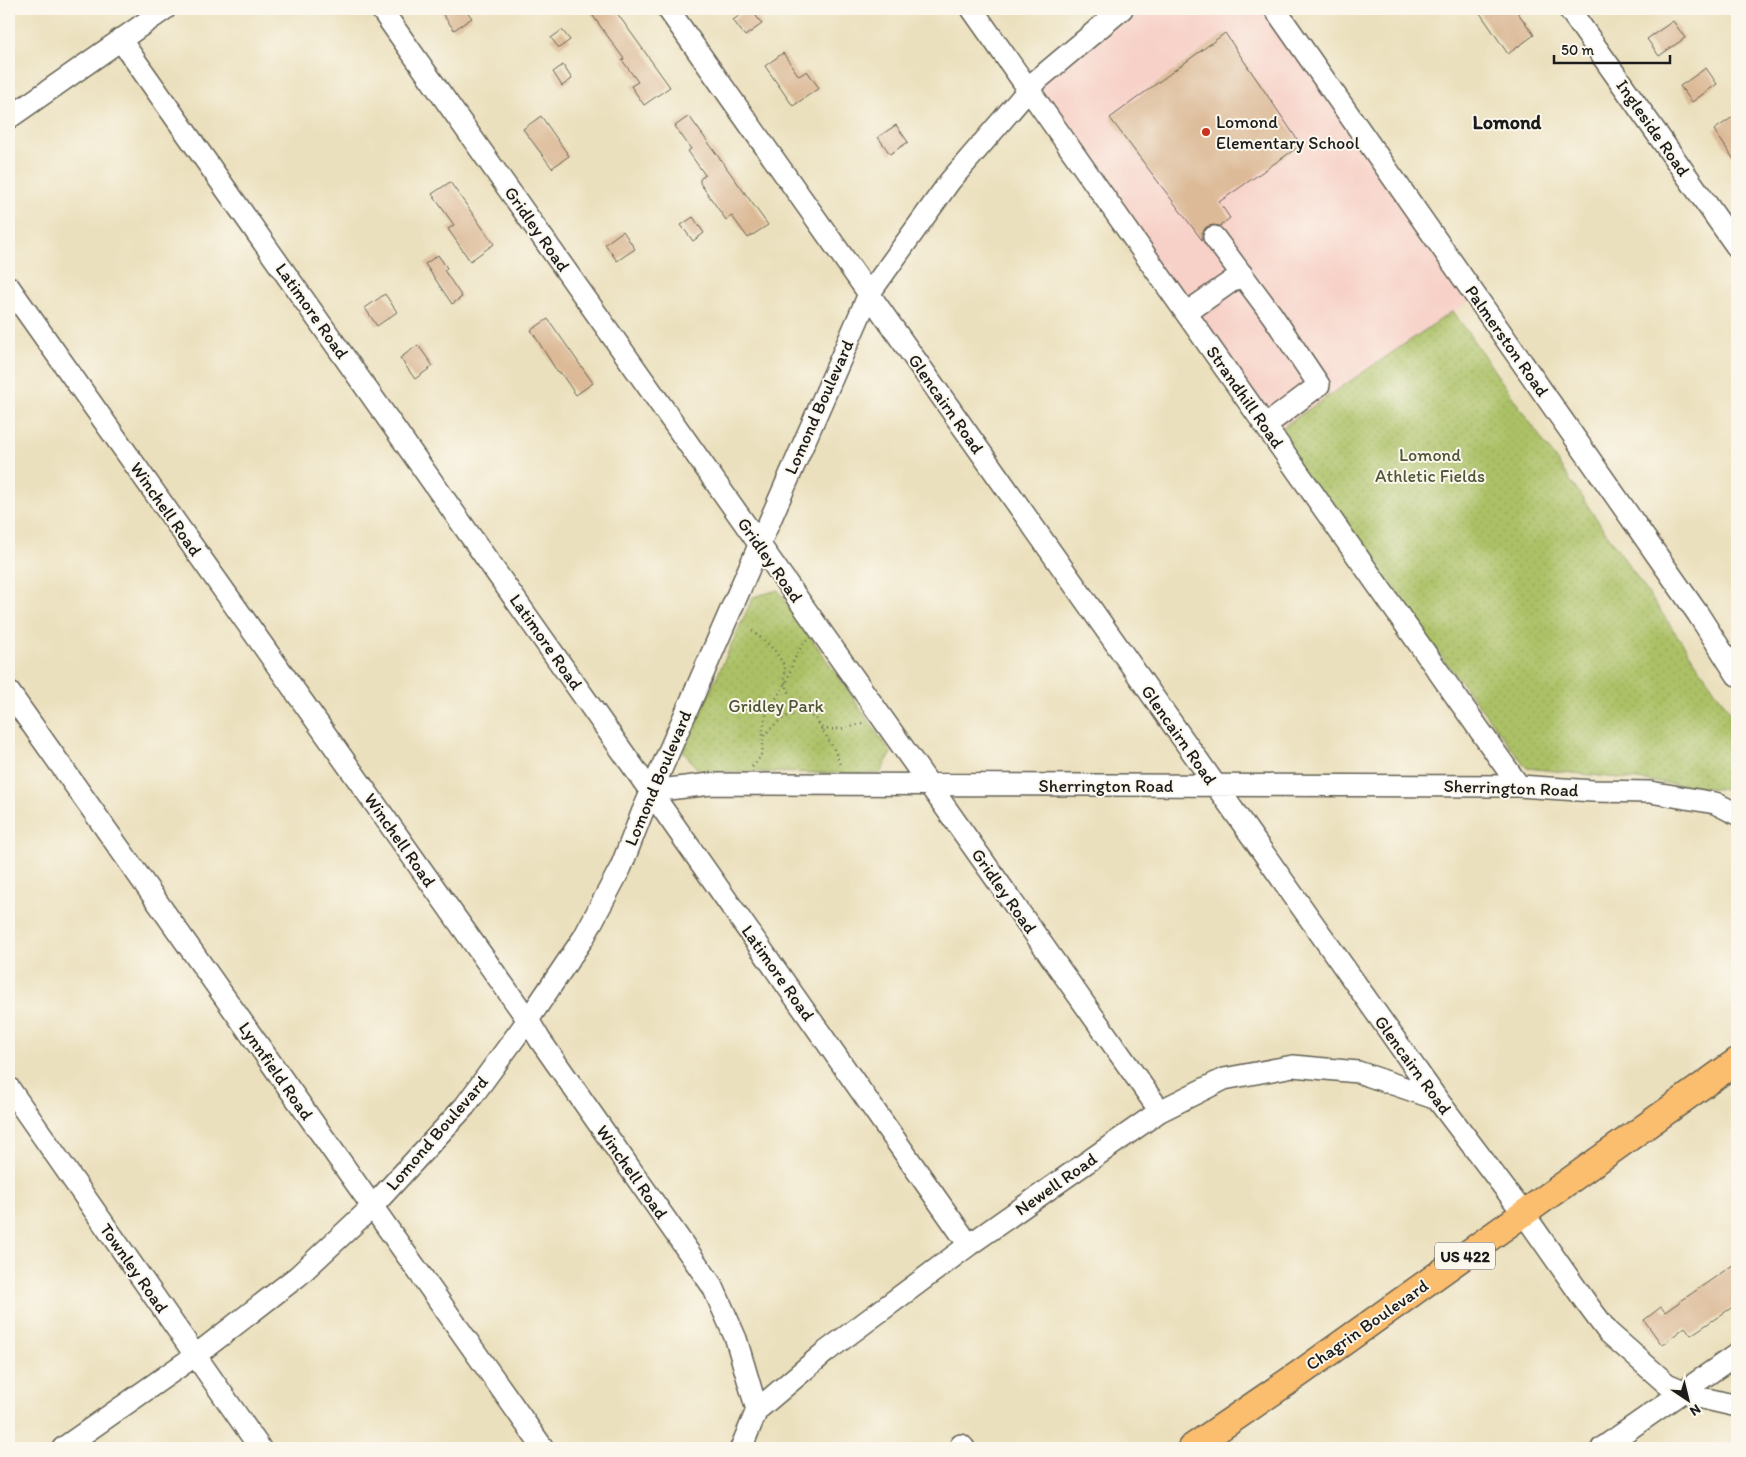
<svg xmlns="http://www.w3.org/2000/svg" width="1746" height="1457" font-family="Itim,sans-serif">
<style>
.built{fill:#f7d1c8}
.park{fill:url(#park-dots);stroke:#646e41}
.building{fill:#dcba97}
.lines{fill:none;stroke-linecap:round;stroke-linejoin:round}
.minor-casing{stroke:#646154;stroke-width:24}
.major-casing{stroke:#646154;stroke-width:29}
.path{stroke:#646154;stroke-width:2.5;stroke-dasharray:1 4;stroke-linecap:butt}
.minor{stroke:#fff;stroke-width:21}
.major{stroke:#fbbd6e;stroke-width:26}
.poi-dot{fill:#c8321e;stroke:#fbf7ec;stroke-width:2}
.labels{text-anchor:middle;stroke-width:4;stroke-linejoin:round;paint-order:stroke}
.shield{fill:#fbf7ec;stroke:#5f5e5a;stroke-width:1}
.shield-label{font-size:16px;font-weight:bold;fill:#1c1c1c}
.poi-label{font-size:18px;fill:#1c1c1c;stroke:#fbf7ec;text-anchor:start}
.street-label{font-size:18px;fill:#1c1c1c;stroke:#fbf7ec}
.park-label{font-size:18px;fill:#4e5636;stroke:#fbf7ec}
.quarter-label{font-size:20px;font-weight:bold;fill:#1c1c1c;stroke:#fbf7ec}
</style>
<defs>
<pattern id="park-dots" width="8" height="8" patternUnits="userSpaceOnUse" patternTransform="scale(1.25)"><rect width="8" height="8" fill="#acc166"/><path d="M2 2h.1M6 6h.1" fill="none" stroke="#93a558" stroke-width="1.8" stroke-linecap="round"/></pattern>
</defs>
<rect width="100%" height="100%" fill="#fbf7ec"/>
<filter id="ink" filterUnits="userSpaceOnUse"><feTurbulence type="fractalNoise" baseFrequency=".02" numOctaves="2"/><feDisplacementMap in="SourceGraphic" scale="10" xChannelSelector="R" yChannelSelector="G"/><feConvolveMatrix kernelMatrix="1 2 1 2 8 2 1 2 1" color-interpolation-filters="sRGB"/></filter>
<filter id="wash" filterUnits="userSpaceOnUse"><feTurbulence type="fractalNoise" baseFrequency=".0096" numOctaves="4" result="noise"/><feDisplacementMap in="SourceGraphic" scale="20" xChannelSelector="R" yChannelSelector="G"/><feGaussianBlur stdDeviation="1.12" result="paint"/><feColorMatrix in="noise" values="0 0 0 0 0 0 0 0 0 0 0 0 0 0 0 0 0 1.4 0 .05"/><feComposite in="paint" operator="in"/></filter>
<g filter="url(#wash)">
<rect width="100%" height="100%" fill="#ebe0bd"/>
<path class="built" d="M 1122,9 L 1275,9 L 1476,297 L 1271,435 L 1039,105 L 1036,81 Z"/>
<path class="park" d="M 1453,311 L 1733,716 L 1737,726 L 1737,791 L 1527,768 L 1271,435 Z
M 778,590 L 891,753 L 880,774 L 699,771 L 683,751 L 753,597 Z"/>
<g id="blocks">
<path class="building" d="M 439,9 L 465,9 L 472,18 L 454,30 Z
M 588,9 L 614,9 L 670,87 L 644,105 L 631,86 L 638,82 L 622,60 L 624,59 Z
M 749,9 L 751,9 L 762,24 L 745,36 L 733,20 Z
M 1486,9 L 1515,9 L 1534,35 L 1508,54 L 1480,13 Z
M 1673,21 L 1685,38 L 1659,56 L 1647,39 Z
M 562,30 L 570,40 L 559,48 L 551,38 Z
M 1225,33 L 1301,145 L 1219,202 L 1230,218 L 1220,226 L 1213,225 L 1206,227 L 1202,233 L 1202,240 L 1110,118 Z
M 783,53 L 799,76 L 807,71 L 819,88 L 793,106 L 765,66 Z
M 563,65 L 572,79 L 562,86 L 553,72 Z
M 1706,68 L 1717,84 L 1692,102 L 1680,86 Z
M 1737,114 L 1737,164 L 1714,130 Z
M 541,116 L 569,156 L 552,168 L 523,129 Z
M 689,116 L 768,225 L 748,238 L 732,216 L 726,220 L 700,183 L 700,179 L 705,175 L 688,151 L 691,149 L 675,126 Z
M 896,125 L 908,142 L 890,154 L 878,137 Z
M 450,182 L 494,244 L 470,261 L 448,229 L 454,225 L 432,194 Z
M 693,217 L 704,233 L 693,241 L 681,225 Z
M 623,231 L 635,249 L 617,261 L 605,244 Z
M 438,255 L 447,268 L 444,270 L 462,297 L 452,304 L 425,264 Z
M 385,294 L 397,312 L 377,326 L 365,308 Z
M 548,319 L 593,383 L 576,395 L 560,372 L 558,373 L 531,330 Z
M 418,345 L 433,366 L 415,379 L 400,358 Z
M 1737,1262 L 1737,1304 L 1691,1335 L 1685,1327 L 1662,1345 L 1644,1320 L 1661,1307 L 1665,1312 Z"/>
</g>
</g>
<g filter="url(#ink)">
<use href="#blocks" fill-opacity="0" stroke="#646154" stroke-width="1"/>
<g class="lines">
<defs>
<path id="minor" d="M 381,9 L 1160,1111
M 668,9 L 1437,1099 L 1524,1214 L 1587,1304 L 1608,1332 L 1667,1384 L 1698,1397 L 1737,1406
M 972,9 L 1519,786
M 1275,9 L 1698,614 L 1737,675
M 1569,9 L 1737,247
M 120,39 L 639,775 L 969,1245
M 9,118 L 165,9
M 1214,237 L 1272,315 L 1319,385 L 1265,426
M 9,287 L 528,1020 L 540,1040 L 713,1287 L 736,1339 L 757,1410
M 1186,313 L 1242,274
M 9,692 L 543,1448
M 651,791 L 711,784 L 1519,786 L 1593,791 L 1650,792 L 1715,803 L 1737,814
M 9,1088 L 260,1448
M 961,1445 L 964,1448
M 63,1448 L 196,1355 L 298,1276 L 372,1207 L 465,1106 L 528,1020 L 584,937 L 621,867 L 642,813 L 869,294 L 950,181 L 1036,81 L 1122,9
M 741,1448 L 757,1410 L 824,1353 L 969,1245 L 1160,1111 L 1224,1079 L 1293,1066 L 1358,1072 L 1437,1099
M 1602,1448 L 1737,1354"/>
<path id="major" d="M 1191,1448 L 1299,1374 L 1737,1061"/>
</defs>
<use href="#minor" class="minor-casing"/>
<use href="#major" class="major-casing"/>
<path class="path" d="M 752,631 L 765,641 L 776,652 L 785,667 L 784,680 L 793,702 L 806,714 L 816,719 L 834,749 L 841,767
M 822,729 C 837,730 851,728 865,722
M 764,736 C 775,723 786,712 805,714
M 752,767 C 769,750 760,743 764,723 C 767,707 779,696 786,682 C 793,666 794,653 807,640"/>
<use href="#minor" class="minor"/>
<use href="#major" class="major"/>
</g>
</g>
<circle class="poi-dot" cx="1206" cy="132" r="5"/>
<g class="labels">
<rect class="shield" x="1435" y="1242.5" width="60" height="27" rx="4"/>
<g class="shield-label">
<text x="1465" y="1262">US 422</text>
</g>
<g class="poi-label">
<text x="1216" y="128">Lomond<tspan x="1216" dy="21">Elementary School</tspan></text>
</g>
<g class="street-label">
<text transform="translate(1653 128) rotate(55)" y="6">Ingleside Road</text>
<text transform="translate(537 229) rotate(55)" y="6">Gridley Road</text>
<text transform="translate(312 311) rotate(55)" y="6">Latimore Road</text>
<text transform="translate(1507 341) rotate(55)" y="6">Palmerston Road</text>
<text transform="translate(1245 397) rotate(55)" y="6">Strandhill Road</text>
<text transform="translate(946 404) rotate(55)" y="6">Glencairn Road</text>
<text transform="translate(819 407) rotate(-66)" y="6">Lomond Boulevard</text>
<text transform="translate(166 509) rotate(55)" y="6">Winchell Road</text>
<text transform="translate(770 560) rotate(55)" y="6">Gridley Road</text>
<text transform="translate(546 642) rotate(55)" y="6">Latimore Road</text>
<text transform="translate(1179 735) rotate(55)" y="6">Glencairn Road</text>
<text transform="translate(658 778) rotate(-67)" y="6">Lomond Boulevard</text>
<text x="1106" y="792">Sherrington Road</text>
<text transform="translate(1511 788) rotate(2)" y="6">Sherrington Road</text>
<text transform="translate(400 840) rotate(55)" y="6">Winchell Road</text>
<text transform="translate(1004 891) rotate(55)" y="6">Gridley Road</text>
<text transform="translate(778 973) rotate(55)" y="6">Latimore Road</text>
<text transform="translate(1413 1065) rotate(54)" y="6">Glencairn Road</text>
<text transform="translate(276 1071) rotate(55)" y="6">Lynnfield Road</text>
<text transform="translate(437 1133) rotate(-49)" y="6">Lomond Boulevard</text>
<text transform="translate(632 1172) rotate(55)" y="6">Winchell Road</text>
<text transform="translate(1056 1184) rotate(-35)" y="6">Newell Road</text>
<text transform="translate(134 1268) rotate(55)" y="6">Townley Road</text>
<text transform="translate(1367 1325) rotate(-35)" y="6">Chagrin Boulevard</text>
</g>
<g class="park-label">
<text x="1430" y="461">Lomond<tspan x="1430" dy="21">Athletic Fields</tspan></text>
<text x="776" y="712">Gridley Park</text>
</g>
<g class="quarter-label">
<text x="1507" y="129">Lomond</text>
</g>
</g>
<rect width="1746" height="1457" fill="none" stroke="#fbf7ec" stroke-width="30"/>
<g transform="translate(1688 1400) rotate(145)" stroke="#fbf7ec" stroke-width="4" paint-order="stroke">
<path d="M0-4L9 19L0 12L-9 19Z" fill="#1c1c1c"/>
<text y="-8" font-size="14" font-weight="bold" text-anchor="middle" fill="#1c1c1c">N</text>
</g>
<path d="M1554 55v8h116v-8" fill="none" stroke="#1c1c1c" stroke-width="2.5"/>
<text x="1561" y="55" font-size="15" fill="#1c1c1c" stroke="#fbf7ec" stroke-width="4" paint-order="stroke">50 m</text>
</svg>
